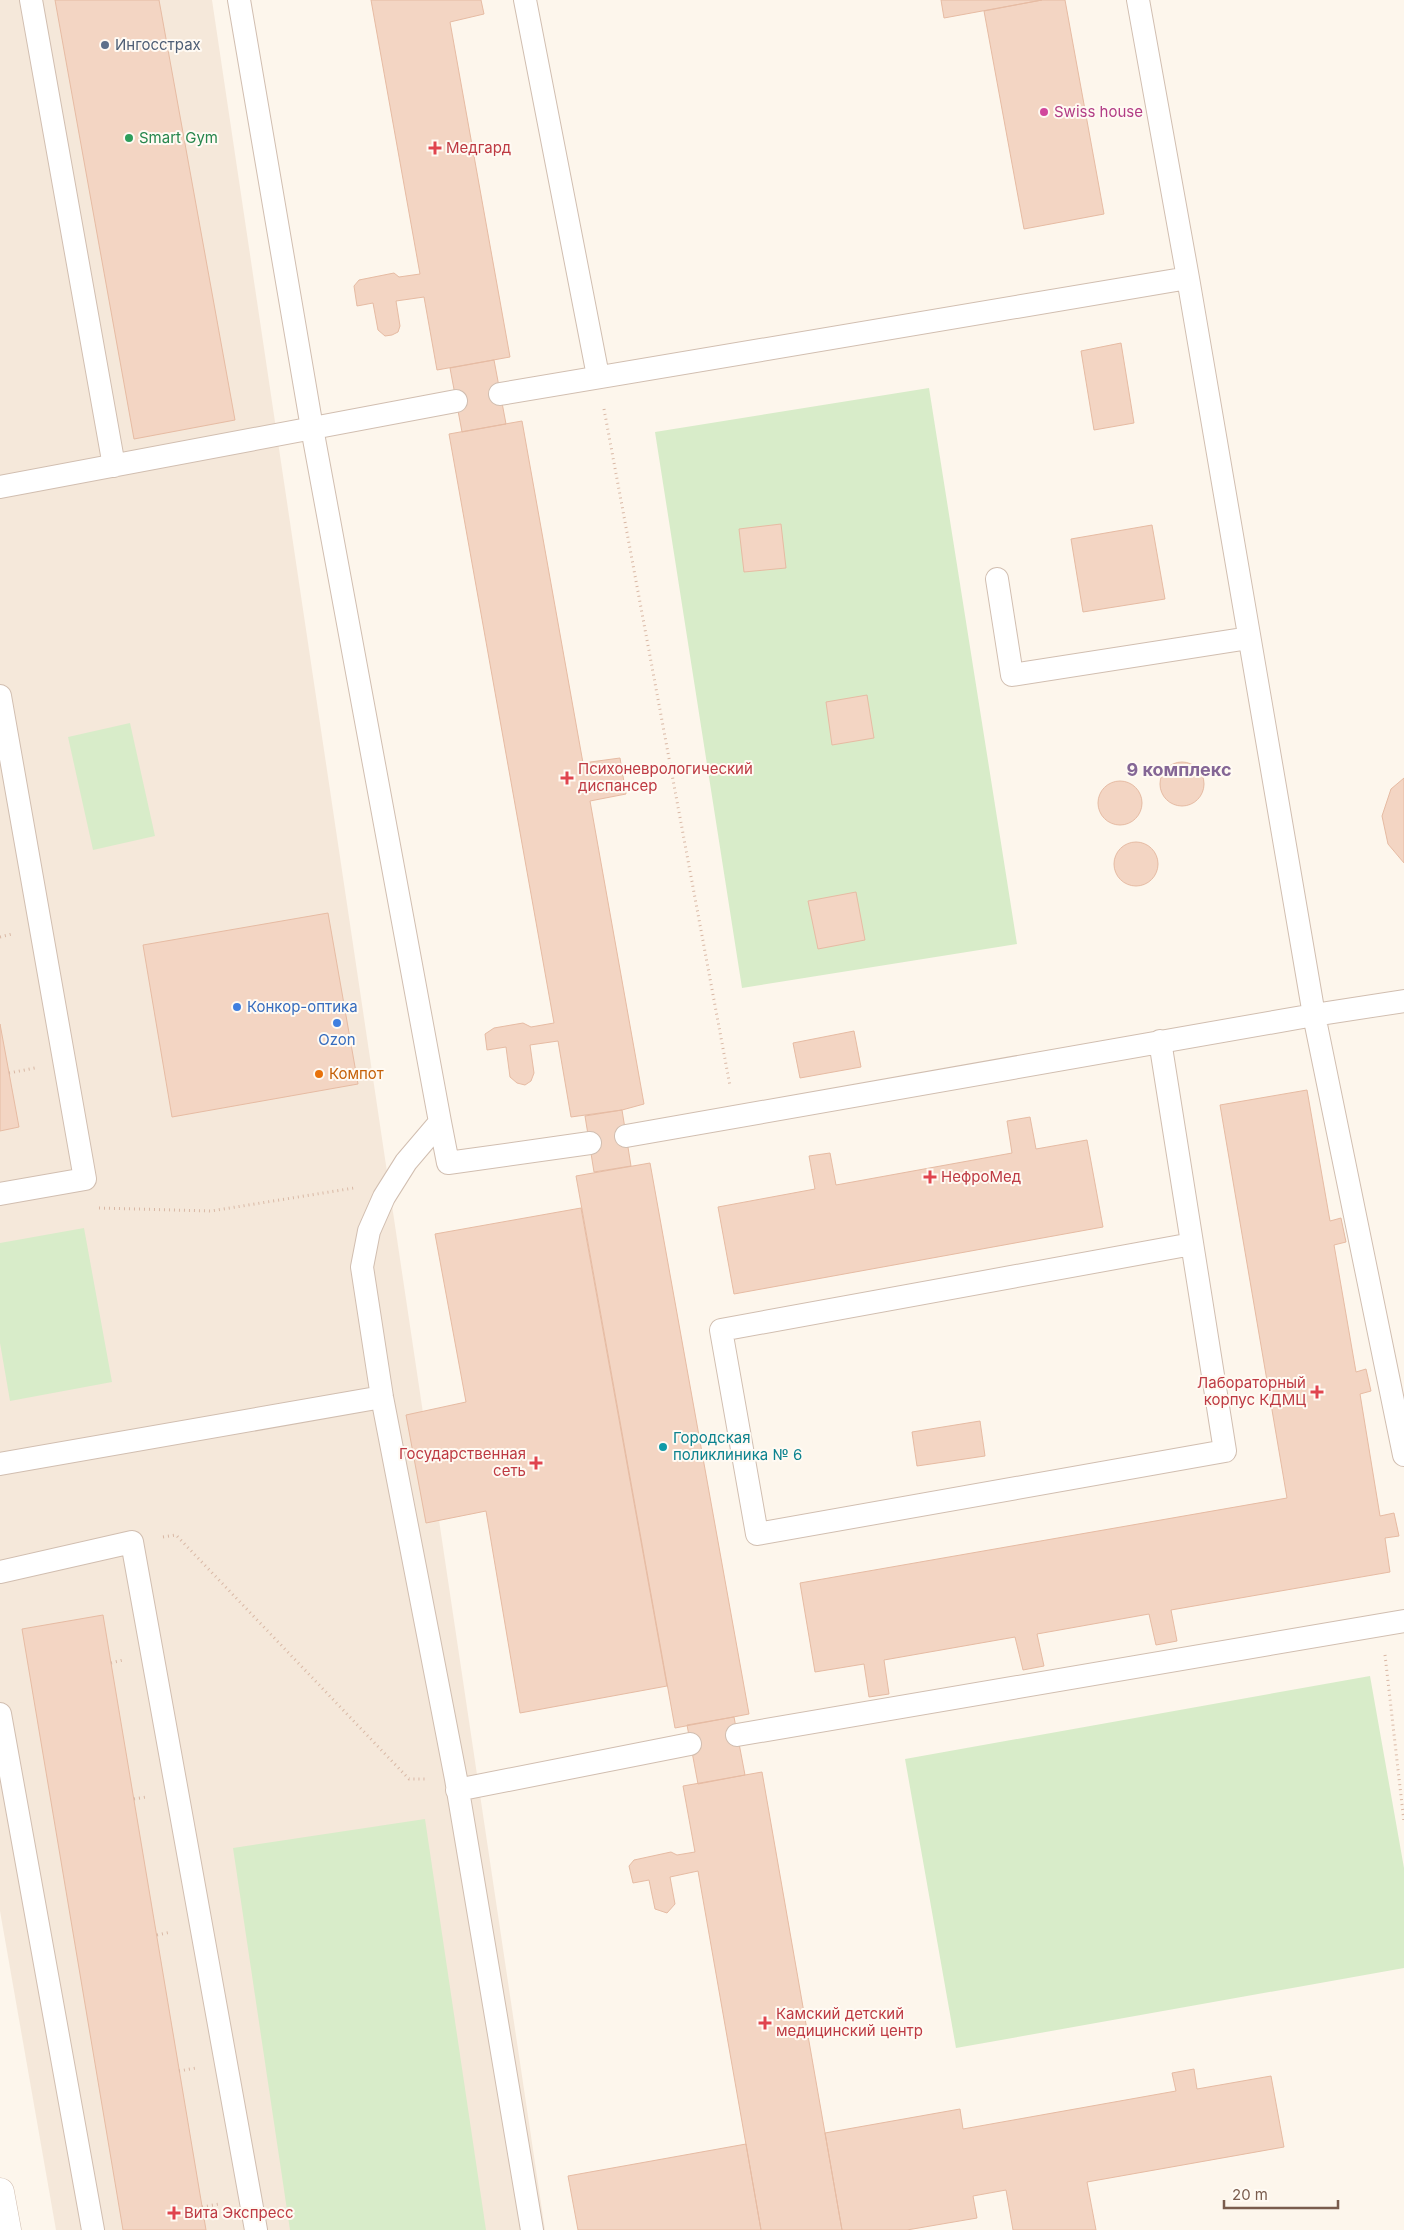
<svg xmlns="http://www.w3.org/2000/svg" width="1404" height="2230" font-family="Inter,sans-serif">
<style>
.residential{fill:#f5e8da}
.green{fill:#d8ecc9}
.building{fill:#f3d5c3;stroke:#e6bba3}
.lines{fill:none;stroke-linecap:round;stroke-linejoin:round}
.service-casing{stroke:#d1beb0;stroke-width:24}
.minor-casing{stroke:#d1beb0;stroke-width:29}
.path{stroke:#d9b8a5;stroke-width:3;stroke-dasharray:1 4;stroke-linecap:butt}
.service{stroke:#fff;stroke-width:22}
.minor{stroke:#fff;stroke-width:28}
.service-dot{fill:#5c6f8a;stroke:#fffaf3;stroke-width:2}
.hotel-dot{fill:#d1479c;stroke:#fffaf3;stroke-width:2}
.leisure-dot{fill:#2e9e5b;stroke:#fffaf3;stroke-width:2}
.health-dot{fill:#e0444e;stroke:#fffaf3;stroke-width:2}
.shop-dot{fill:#3f7fe0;stroke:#fffaf3;stroke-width:2}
.food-dot{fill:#e8710a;stroke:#fffaf3;stroke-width:2}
.culture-dot{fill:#0f9aa8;stroke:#fffaf3;stroke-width:2}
.labels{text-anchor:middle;stroke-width:4;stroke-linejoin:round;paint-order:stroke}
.service-label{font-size:15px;fill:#4e5e75;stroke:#fffaf3;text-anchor:start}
.hotel-label{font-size:15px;fill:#b23c85;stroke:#fffaf3;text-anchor:start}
.leisure-label{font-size:15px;fill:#27864d;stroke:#fffaf3;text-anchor:start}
.health-label{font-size:15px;fill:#be3a42;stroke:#fffaf3;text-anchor:start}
.shop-label{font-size:15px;fill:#366cbe;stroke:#fffaf3;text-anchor:start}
.food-label{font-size:15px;fill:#c56008;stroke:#fffaf3;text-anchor:start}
.culture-label{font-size:15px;fill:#0d838f;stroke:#fffaf3;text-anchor:start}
.quarter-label{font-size:18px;font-weight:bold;fill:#846695;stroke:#fffaf3}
</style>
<rect width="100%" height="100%" fill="#fdf6ec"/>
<path class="residential" d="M 0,0 L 212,0 L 545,2230 L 56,2230 L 0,1911 Z"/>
<path class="green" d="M 929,388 L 1017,944 L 742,988 L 655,432 Z
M 130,723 L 155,836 L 93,850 L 68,737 Z
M 84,1228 L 112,1382 L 10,1401 L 0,1343 L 0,1243 Z
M 1370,1676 L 1404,1868 L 1404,1968 L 956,2048 L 905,1759 Z
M 425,1819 L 486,2230 L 290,2230 L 233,1848 Z"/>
<path class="building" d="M 55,0 L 159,0 L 235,420 L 134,439 Z
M 371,0 L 481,0 L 484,14 L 450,22 L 510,357 L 437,370 L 424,297 L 396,301 L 400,326 L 398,332 L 392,335 L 385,336 L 378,330 L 373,303 L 357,306 L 354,286 L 359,280 L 394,273 L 399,277 L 420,274 Z
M 941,0 L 1042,0 L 944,18 Z
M 1042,0 L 1065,0 L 1104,214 L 1024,229 L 984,11 Z
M 1121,343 L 1134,423 L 1094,430 L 1081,351 Z
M 494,360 L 506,424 L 462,432 L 450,368 Z
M 522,421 L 583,763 L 620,758 L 626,794 L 590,801 L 644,1104 L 622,1110 L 571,1117 L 558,1041 L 530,1045 L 534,1073 L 531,1081 L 525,1085 L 517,1083 L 510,1077 L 506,1047 L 487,1050 L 485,1034 L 494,1028 L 523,1023 L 531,1027 L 554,1023 L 449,434 Z
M 781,524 L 786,568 L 744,572 L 739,529 Z
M 1152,525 L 1165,599 L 1083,612 L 1071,539 Z
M 867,695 L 874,738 L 832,745 L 826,702 Z
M1160 784a22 22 0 1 1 44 0a22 22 0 1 1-44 0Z
M 1404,778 L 1404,863 L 1388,844 L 1382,816 L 1391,789 Z
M1098 803a22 22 0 1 1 44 0a22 22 0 1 1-44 0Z
M1114 864a22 22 0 1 1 44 0a22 22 0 1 1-44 0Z
M 856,892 L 865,940 L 818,949 L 808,901 Z
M 328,913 L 358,1084 L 172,1117 L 143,945 Z
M 0,1024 L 19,1127 L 0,1131 Z
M 854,1031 L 861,1067 L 800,1078 L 793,1043 Z
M 1307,1090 L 1330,1221 L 1341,1218 L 1346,1242 L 1334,1245 L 1356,1372 L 1366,1369 L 1371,1391 L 1360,1394 L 1380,1516 L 1394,1513 L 1399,1536 L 1385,1538 L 1390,1572 L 1171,1610 L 1177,1641 L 1156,1645 L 1149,1614 L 1037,1634 L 1044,1666 L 1023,1670 L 1015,1637 L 884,1660 L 889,1694 L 869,1697 L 864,1664 L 815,1672 L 800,1583 L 1287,1498 L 1220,1105 Z
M 622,1110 L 631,1166 L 594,1172 L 585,1116 Z
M 1030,1117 L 1036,1149 L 1087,1140 L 1103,1227 L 734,1294 L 718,1207 L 815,1189 L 809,1156 L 830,1153 L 836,1185 L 1012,1153 L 1007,1121 Z
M 650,1163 L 749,1714 L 675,1728 L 576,1176 Z
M 581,1208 L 667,1686 L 520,1713 L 486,1511 L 426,1523 L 406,1415 L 466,1402 L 435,1234 Z
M 980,1421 L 985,1456 L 917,1466 L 912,1432 Z
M 103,1615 L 111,1663 L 206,2230 L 123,2230 L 22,1629 Z
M 734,1717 L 745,1775 L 698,1784 L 687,1725 Z
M 762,1772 L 825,2133 L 842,2230 L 761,2230 L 698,1871 L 670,1877 L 675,1904 L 667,1913 L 655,1909 L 649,1880 L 633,1883 L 629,1866 L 634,1860 L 671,1852 L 677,1855 L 695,1852 L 683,1786 Z
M 1194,2069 L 1197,2089 L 1271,2076 L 1284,2147 L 1087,2182 L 1096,2230 L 1013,2230 L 1006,2190 L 973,2196 L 977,2218 L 907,2230 L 842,2230 L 825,2133 L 960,2109 L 963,2129 L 1176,2091 L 1172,2073 Z
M 746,2144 L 761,2230 L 578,2230 L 568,2176 Z"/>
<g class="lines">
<defs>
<path id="service" d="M 31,0 L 114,466
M 239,0 L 312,428 L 440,1122 L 406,1162 L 384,1197 L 369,1231 L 362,1267 L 382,1397 L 456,1779 L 532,2230
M 525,0 L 598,376
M 1138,0 L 1188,278 L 1314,1015 L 1404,1455
M 500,394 L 1188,278
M 0,487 L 456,401
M 997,579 L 1012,675 L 1249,638
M 0,696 L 85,1179 L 0,1194
M 1160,1041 L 1225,1451 L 757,1534 L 721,1330 L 1192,1244
M 440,1122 L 448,1163 L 590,1143
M 626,1136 L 1314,1015 L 1404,1001
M 0,1464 L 382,1397
M 0,1572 L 132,1542 L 256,2230
M 0,1714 L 93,2230
M 737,1735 L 1404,1621
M 457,1790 L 690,1744"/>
<path id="minor" d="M 0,2192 L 7,2230"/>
</defs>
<use href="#service" class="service-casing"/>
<use href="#minor" class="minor-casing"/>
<path class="path" d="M 604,409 L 730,1086
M 0,937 L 12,934
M 9,1073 L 35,1068
M 99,1208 L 211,1211 L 354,1188
M 163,1537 L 176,1535 L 409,1779 L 425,1779
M 1385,1655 L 1404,1822
M 111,1663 L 123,1660
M 134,1799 L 146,1797
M 157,1935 L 171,1932
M 179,2071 L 196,2068
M 202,2207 L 219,2204"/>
<use href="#service" class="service"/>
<use href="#minor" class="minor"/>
</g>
<circle class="service-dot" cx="105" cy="45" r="5"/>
<circle class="hotel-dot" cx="1044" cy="112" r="5"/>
<circle class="leisure-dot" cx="129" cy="138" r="5"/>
<g class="health-dot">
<path d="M432.5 140.5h5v5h5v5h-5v5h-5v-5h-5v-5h5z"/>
<path d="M564.5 770.5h5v5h5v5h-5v5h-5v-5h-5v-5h5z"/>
<path d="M927.5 1169.5h5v5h5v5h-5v5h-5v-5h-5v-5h5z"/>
<path d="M1314.5 1384.5h5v5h5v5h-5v5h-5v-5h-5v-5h5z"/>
<path d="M533.5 1455.5h5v5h5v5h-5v5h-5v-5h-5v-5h5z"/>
<path d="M762.5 2015.5h5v5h5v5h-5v5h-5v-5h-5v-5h5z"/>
<path d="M171.5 2205.5h5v5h5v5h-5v5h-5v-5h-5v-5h5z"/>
</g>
<g class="shop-dot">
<circle cx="237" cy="1007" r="5"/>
<circle cx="337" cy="1023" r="5"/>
</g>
<circle class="food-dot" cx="319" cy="1074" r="5"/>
<circle class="culture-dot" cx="663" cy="1447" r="5"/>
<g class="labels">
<g class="service-label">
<text x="115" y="50">Ингосстрах</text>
</g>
<g class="hotel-label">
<text x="1054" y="117">Swiss house</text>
</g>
<g class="leisure-label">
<text x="139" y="143">Smart Gym</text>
</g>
<g class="health-label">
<text x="446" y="153">Медгард</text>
<text x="578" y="774">Психоневрологический<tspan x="578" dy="17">диспансер</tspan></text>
<text x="941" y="1182">НефроМед</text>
<text x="1306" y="1388" text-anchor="end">Лабораторный<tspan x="1306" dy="17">корпус КДМЦ</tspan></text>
<text x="526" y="1459" text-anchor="end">Государственная<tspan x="526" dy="17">сеть</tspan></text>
<text x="776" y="2019">Камский детский<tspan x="776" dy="17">медицинский центр</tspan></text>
<text x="184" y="2218">Вита Экспресс</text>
</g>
<g class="shop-label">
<text x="247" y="1012">Конкор-оптика</text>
<text x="337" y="1045" text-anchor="middle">Ozon</text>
</g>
<g class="food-label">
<text x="329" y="1079">Компот</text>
</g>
<g class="culture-label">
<text x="673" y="1443">Городская<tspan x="673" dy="17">поликлиника № 6</tspan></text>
</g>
<g class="quarter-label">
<text x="1179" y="776">9 комплекс</text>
</g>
</g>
<path d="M1224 2200v8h114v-8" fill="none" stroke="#7a5c4d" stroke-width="2.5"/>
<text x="1232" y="2200" font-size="15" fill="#7a5c4d" stroke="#fffaf3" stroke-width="4" paint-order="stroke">20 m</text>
</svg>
